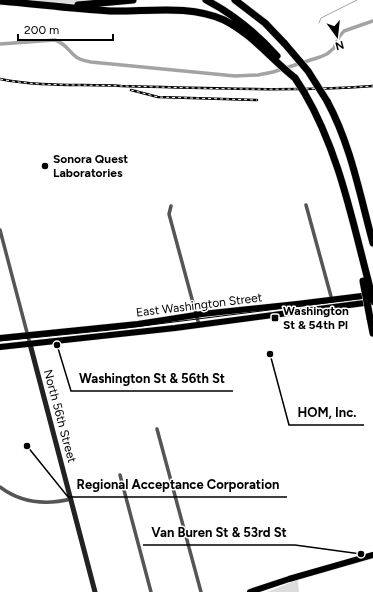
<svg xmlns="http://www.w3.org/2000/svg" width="373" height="592" font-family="Figtree,sans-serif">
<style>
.green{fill:#dcdcdc}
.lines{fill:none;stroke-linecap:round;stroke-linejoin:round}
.stream{stroke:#a3a3a3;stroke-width:1}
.canal{stroke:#a3a3a3;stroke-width:3.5}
.primary-casing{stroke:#dbdbdb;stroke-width:7}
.highway-casing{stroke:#dbdbdb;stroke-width:8}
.street{stroke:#555;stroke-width:3.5}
.secondary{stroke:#222;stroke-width:5}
.primary{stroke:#000;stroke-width:6}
.highway{stroke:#000;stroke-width:7}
.tram{stroke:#000;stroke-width:1}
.rail-casing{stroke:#000;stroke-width:2.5}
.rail{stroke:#fff;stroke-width:1;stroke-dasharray:3;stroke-linecap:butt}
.highway-bridge-casing{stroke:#dbdbdb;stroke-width:8;stroke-linecap:butt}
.highway-bridge{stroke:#000;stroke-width:7}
.poi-dot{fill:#000;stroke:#fff;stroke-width:1.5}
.labels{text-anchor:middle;stroke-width:3;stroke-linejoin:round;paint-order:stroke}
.poi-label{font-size:12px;font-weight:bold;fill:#000;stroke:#fff;text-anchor:start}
.street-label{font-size:12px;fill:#000;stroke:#fff}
.leader{fill:none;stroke:#000;stroke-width:1.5}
.callout-dot{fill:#000;stroke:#fff;stroke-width:1.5}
.callout-label{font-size:13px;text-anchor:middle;font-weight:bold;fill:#000;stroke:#fff;stroke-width:3;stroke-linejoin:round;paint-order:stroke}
</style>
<rect width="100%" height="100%" fill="#fff"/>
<path class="green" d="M 16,0 L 102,0 L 77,4 Z
M 298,580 L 299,592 L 267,592 L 297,580 Z"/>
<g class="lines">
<path class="stream" d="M 319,23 L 321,18 L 357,0"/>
<path class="canal" d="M 0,44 L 55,40 C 66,44 67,49 75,56 C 79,60 85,61 91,62 L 235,76 L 258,75 L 273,72 L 320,57 L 327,54 L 334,48 L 339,37 L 344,31 L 373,21"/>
<defs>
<path id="primary" d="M 0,338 L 138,324 L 202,314 L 297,304 L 370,295
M 0,347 L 175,328 L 372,302
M 250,592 L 289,579 L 373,555"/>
<path id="highway" d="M 206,0 C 233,14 257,34 277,56
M 235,0 L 265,23 L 285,44
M 0,1 C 36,4 73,9 110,11 C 147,12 189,4 224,20 C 252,34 271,59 295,78
M 78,5 L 133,0
M 304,92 C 338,150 351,215 368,280
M 327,101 C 351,145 360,196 373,243
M 370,318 L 373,333"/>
</defs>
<use href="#primary" class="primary-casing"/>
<use href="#highway" class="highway-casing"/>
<path class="street" d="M 306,205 L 332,300
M 171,206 L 169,214 L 199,325
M 0,230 L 30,344
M 157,429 L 201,592
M 120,475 L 151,592
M 0,487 C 21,503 46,505 71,499"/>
<path class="secondary" d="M 30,344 L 95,592"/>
<use href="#primary" class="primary"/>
<use href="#highway" class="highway"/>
<path class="tram" d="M 0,341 L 110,330 L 373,297"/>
<defs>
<path id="rail" d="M 0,79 C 40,87 81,84 121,86 C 205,88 289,92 373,86
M 131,90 L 158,97 L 257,100"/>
</defs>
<use href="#rail" class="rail-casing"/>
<use href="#rail" class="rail"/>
<defs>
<path id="highway-bridge" d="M 285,44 L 308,71 L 327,101
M 295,78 L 304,92
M 368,280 L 373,300
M 363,281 L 370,318"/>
</defs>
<use href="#highway-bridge" class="highway-bridge-casing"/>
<use href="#highway-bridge" class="highway-bridge"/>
</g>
<g class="poi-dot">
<circle cx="45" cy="166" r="4"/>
<rect x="271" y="314" width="8" height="8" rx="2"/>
</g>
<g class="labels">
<g class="poi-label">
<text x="53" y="163">Sonora Quest<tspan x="53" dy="14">Laboratories</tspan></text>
<text x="283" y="315">Washington<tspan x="283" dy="14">St &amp; 54th Pl</tspan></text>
</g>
<g class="street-label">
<text transform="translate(199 305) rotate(-7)" y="4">East Washington Street</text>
<text transform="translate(60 416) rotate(75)" y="4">North 56th Street</text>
</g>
</g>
<path class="leader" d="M57 345L71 391H233M270 354L289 425H364M27 446L68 497H287M361 554L295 545H143"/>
<g class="callout-dot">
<circle cx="57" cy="345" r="4"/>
<circle cx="270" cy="354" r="4"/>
<circle cx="27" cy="446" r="4"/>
<circle cx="361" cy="554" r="4"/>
</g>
<g class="callout-label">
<text x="152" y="383">Washington St &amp; 56th St</text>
<text x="327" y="417">HOM, Inc.</text>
<text x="178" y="489">Regional Acceptance Corporation</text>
<text x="219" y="537">Van Buren St &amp; 53rd St</text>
</g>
<g transform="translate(337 36) rotate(165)" stroke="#ffffff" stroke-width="3" paint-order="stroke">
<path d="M0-3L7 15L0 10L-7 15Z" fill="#000000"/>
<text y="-6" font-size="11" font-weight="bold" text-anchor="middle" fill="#000000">N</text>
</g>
<path d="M18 34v6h95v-6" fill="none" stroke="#000000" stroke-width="2"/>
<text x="24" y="34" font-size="12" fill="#000000" stroke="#ffffff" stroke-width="3" paint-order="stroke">200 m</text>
</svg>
